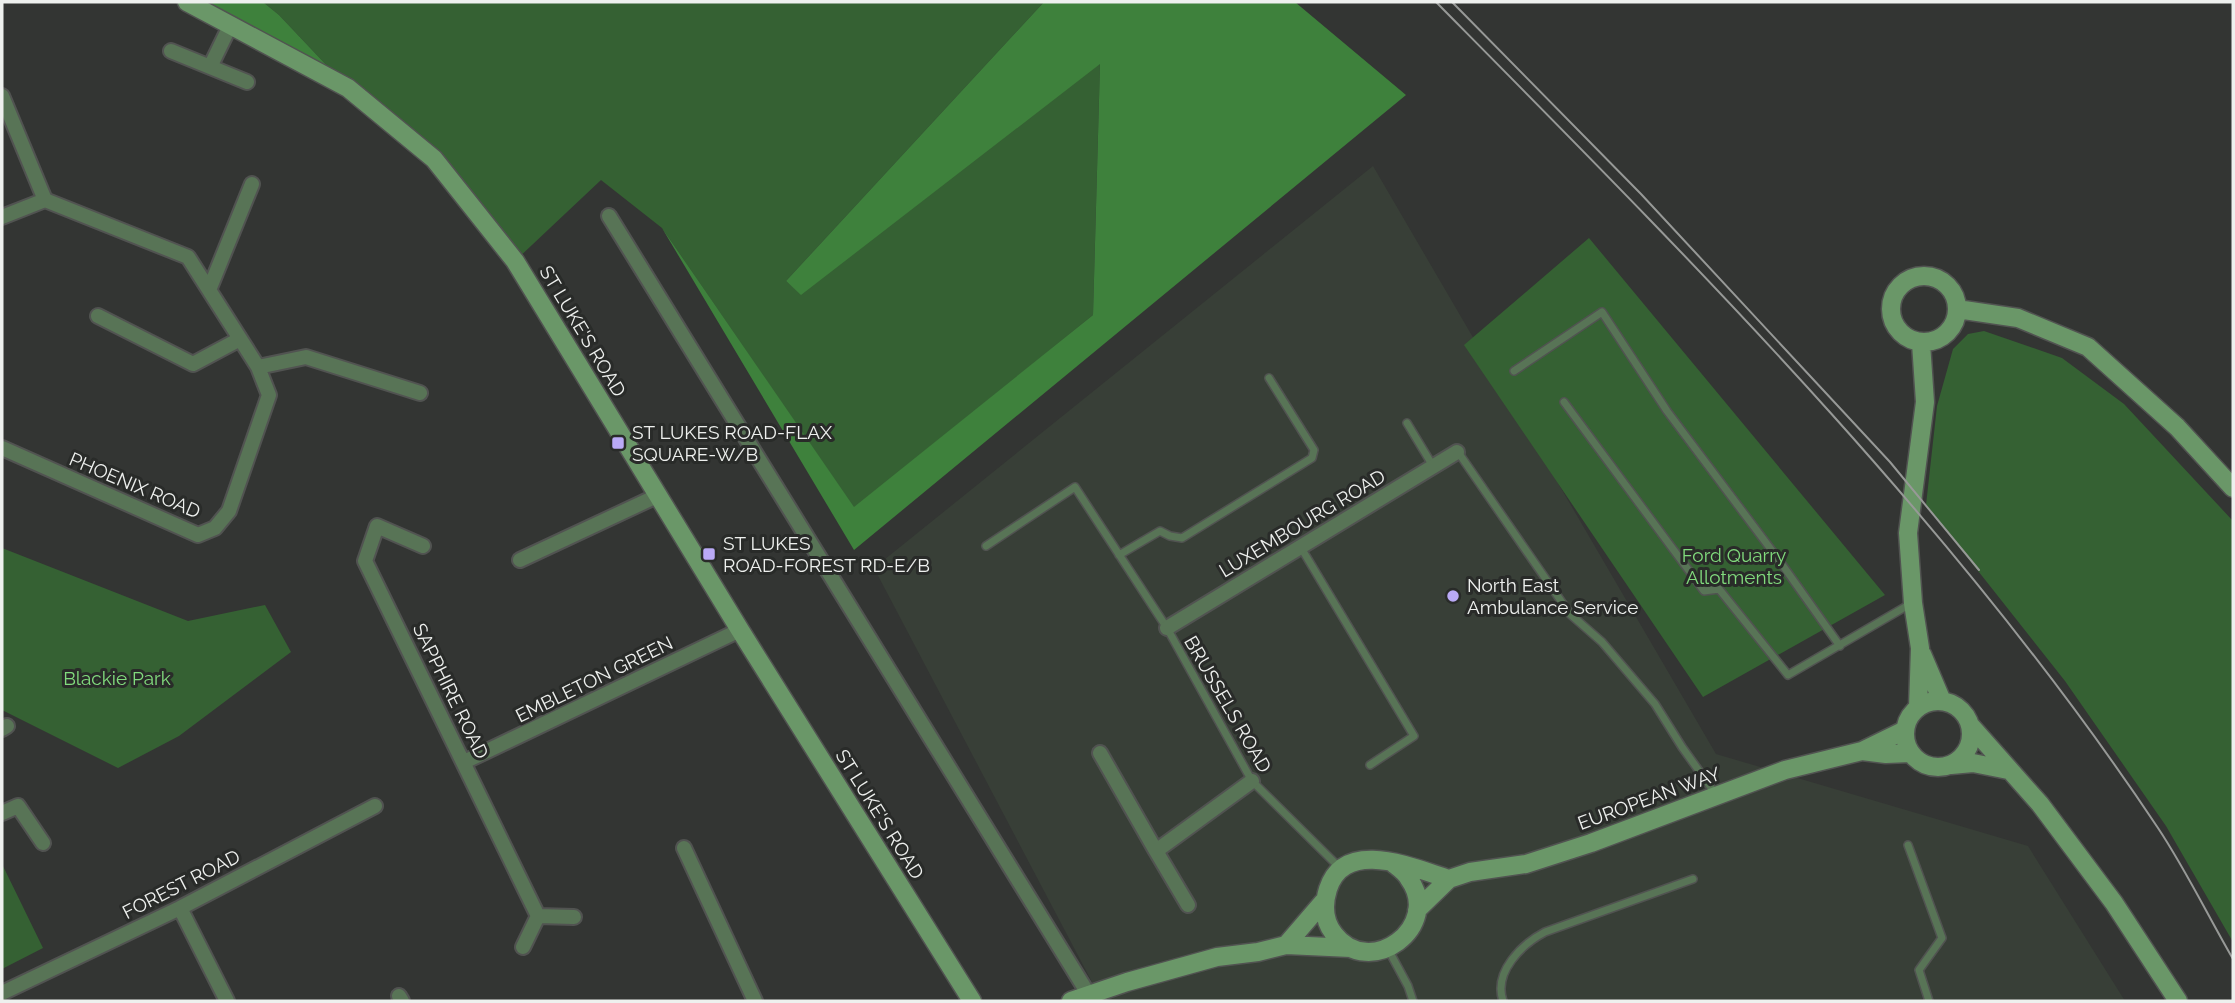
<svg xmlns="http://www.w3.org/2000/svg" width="2235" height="1003" font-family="Raleway,sans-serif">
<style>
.built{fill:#383f37}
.green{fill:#356133}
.forest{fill:#3e813c}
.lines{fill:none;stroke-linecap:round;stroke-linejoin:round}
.lane-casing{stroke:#515351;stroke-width:10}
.street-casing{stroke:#515351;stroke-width:18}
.secondary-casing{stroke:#515351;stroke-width:21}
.lane{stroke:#587456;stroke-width:7}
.street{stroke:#587456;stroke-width:14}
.secondary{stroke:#6a9768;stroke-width:18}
.tram{stroke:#979997;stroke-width:2}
.poi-dot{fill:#baaaf6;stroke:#292b29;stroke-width:2.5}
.labels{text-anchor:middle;stroke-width:6;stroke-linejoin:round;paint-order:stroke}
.street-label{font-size:19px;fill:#eef0ee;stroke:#292b29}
.poi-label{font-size:19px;fill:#eef0ee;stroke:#292b29;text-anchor:start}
.park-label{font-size:19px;fill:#81db7d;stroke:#292b29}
</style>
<rect width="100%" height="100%" fill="#333533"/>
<path class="built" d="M 1373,166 L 1716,754 L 2028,846 L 2125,1001 L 1102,1001 L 874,568 Z"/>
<path class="green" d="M 263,2 L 1044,2 L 786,281 L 801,294 L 1100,63 L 1093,315 L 854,508 L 662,228 L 601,180 L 515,261 L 434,159 L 348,88 L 279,15 Z
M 1589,238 L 1885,595 L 1703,697 L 1464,345 Z
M 1984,331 L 2062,358 L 2124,404 L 2233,521 L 2233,942 L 2166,826 L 2065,681 L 1926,505 L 1937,406 L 1953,349 L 1968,334 Z
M 2,548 L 188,621 L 265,605 L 291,652 L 179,736 L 118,768 L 2,710 Z
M 2,864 L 43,948 L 2,969 Z"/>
<path class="forest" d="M 187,2 L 263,2 L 279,15 L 348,88 Z
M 1044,2 L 1295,2 L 1406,95 L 854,550 L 662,228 L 854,507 L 1093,315 L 1100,64 L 801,295 L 786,281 Z"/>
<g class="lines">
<defs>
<path id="lane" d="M 1514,371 L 1602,312 L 1667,411 L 1776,556 L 1840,646
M 1564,402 L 1704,591 L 1719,589 L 1788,675 L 1912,603
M 1407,423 L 1433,466
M 1458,452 L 1570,614 L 1602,642 L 1655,704 L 1682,747 L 1717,796
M 986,546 L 1075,487 L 1167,628 L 1252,781 L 1340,868
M 1300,546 L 1414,736 L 1370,765
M 1119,555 L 1160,531 L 1170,536 L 1182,538 L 1312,458 L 1314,450 L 1269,378
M 1908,845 L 1942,938 L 1919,970 L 1929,1001
M 1388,949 L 1408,986 L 1413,1001
M 1503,1001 C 1493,972 1522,944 1545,932 L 1693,879"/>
<path id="street" d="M 171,51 L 247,82
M 211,65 L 230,26
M 2,96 L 45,200
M 609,216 L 1089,995
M 2,217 L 45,200 L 188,257 L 258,367 L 269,395 L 229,511 L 215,528 L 198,535 L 2,448
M 209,290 L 252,184
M 98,316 L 193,364 L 240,339
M 258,367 L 306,357 L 420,393
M 423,546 L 377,526 L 365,561 L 538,916
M 520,560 L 659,495
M 1167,628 L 1457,452
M 2,729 L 7,726
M 1100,753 L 1156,851
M 464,762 L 740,630
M 2,813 L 18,806 L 43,843
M 684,848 L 755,1001
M 1188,905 L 1156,851 L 1252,781
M 180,908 L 227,1001
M 523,947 L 538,916 L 574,917
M 2,993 L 180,908 L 375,806
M 399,996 L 402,1001"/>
<path id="secondary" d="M 187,2 L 348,88 L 434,159 L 515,261 L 740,630 L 972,1001
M1891 309a33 33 0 1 1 66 0a33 33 0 1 1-66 0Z
M 1957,309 L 2018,318 L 2088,347 L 2177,427 L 2233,488
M 1922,654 L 1942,701
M1905 734a33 33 0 1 1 66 0a33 33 0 1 1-66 0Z
M 1918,707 L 1920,648 L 1913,603 L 1908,533 L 1925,402 L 1921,343
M 1970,725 L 2040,804 L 2114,903 L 2178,1001
M 1862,751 L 1886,754 L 1910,753
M 1951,765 L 1973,763 L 2008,770
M 1394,864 C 1399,868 1406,873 1409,879 C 1443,926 1370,981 1334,934 C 1323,920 1323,905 1328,889 C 1345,837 1413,868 1449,879
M 1417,910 L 1449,879 L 1470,872 L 1526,864 L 1591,843 L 1785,770 L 1862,751 L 1905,730
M 1286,945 L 1323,902
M 1071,1001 L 1127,982 L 1217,957 L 1258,952 L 1286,945 L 1351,948"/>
</defs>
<use href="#lane" class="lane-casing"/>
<use href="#street" class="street-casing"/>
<use href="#secondary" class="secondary-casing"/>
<use href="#lane" class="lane"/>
<use href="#street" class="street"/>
<use href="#secondary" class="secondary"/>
<path class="tram" d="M 1436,2 C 1693,262 1955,523 2158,828 C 2186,870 2208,916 2233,959
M 1452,2 L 1641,194 L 1890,462 L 1979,570"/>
</g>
<g class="poi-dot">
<rect x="611" y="436" width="14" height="14" rx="3.5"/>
<rect x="702" y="547" width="14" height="14" rx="3.5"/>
<circle cx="1453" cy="596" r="7"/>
</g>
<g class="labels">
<g class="street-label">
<text transform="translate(583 331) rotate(59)" y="7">ST LUKE'S ROAD</text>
<text transform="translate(135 485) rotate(23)" y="7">PHOENIX ROAD</text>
<text transform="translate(1302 523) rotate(-31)" y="7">LUXEMBOURG ROAD</text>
<text transform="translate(594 679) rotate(-26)" y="7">EMBLETON GREEN</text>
<text transform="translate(451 691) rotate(64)" y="7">SAPPHIRE ROAD</text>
<text transform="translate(1228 704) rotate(60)" y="7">BRUSSELS ROAD</text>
<text transform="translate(1649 798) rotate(-20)" y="7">EUROPEAN WAY</text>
<text transform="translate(880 814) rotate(58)" y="7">ST LUKE'S ROAD</text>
<text transform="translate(181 884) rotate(-27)" y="7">FOREST ROAD</text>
</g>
<g class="poi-label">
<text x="632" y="439">ST LUKES ROAD-FLAX<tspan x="632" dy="22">SQUARE-W/B</tspan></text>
<text x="723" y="550">ST LUKES<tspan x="723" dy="22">ROAD-FOREST RD-E/B</tspan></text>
<text x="1467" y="592">North East<tspan x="1467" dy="22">Ambulance Service</tspan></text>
</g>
<g class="park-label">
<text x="1734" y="562">Ford Quarry<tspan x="1734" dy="22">Allotments</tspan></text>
<text x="117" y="685">Blackie Park</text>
</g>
</g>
<rect width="2235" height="1003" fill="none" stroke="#eef0ee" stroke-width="7"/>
</svg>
